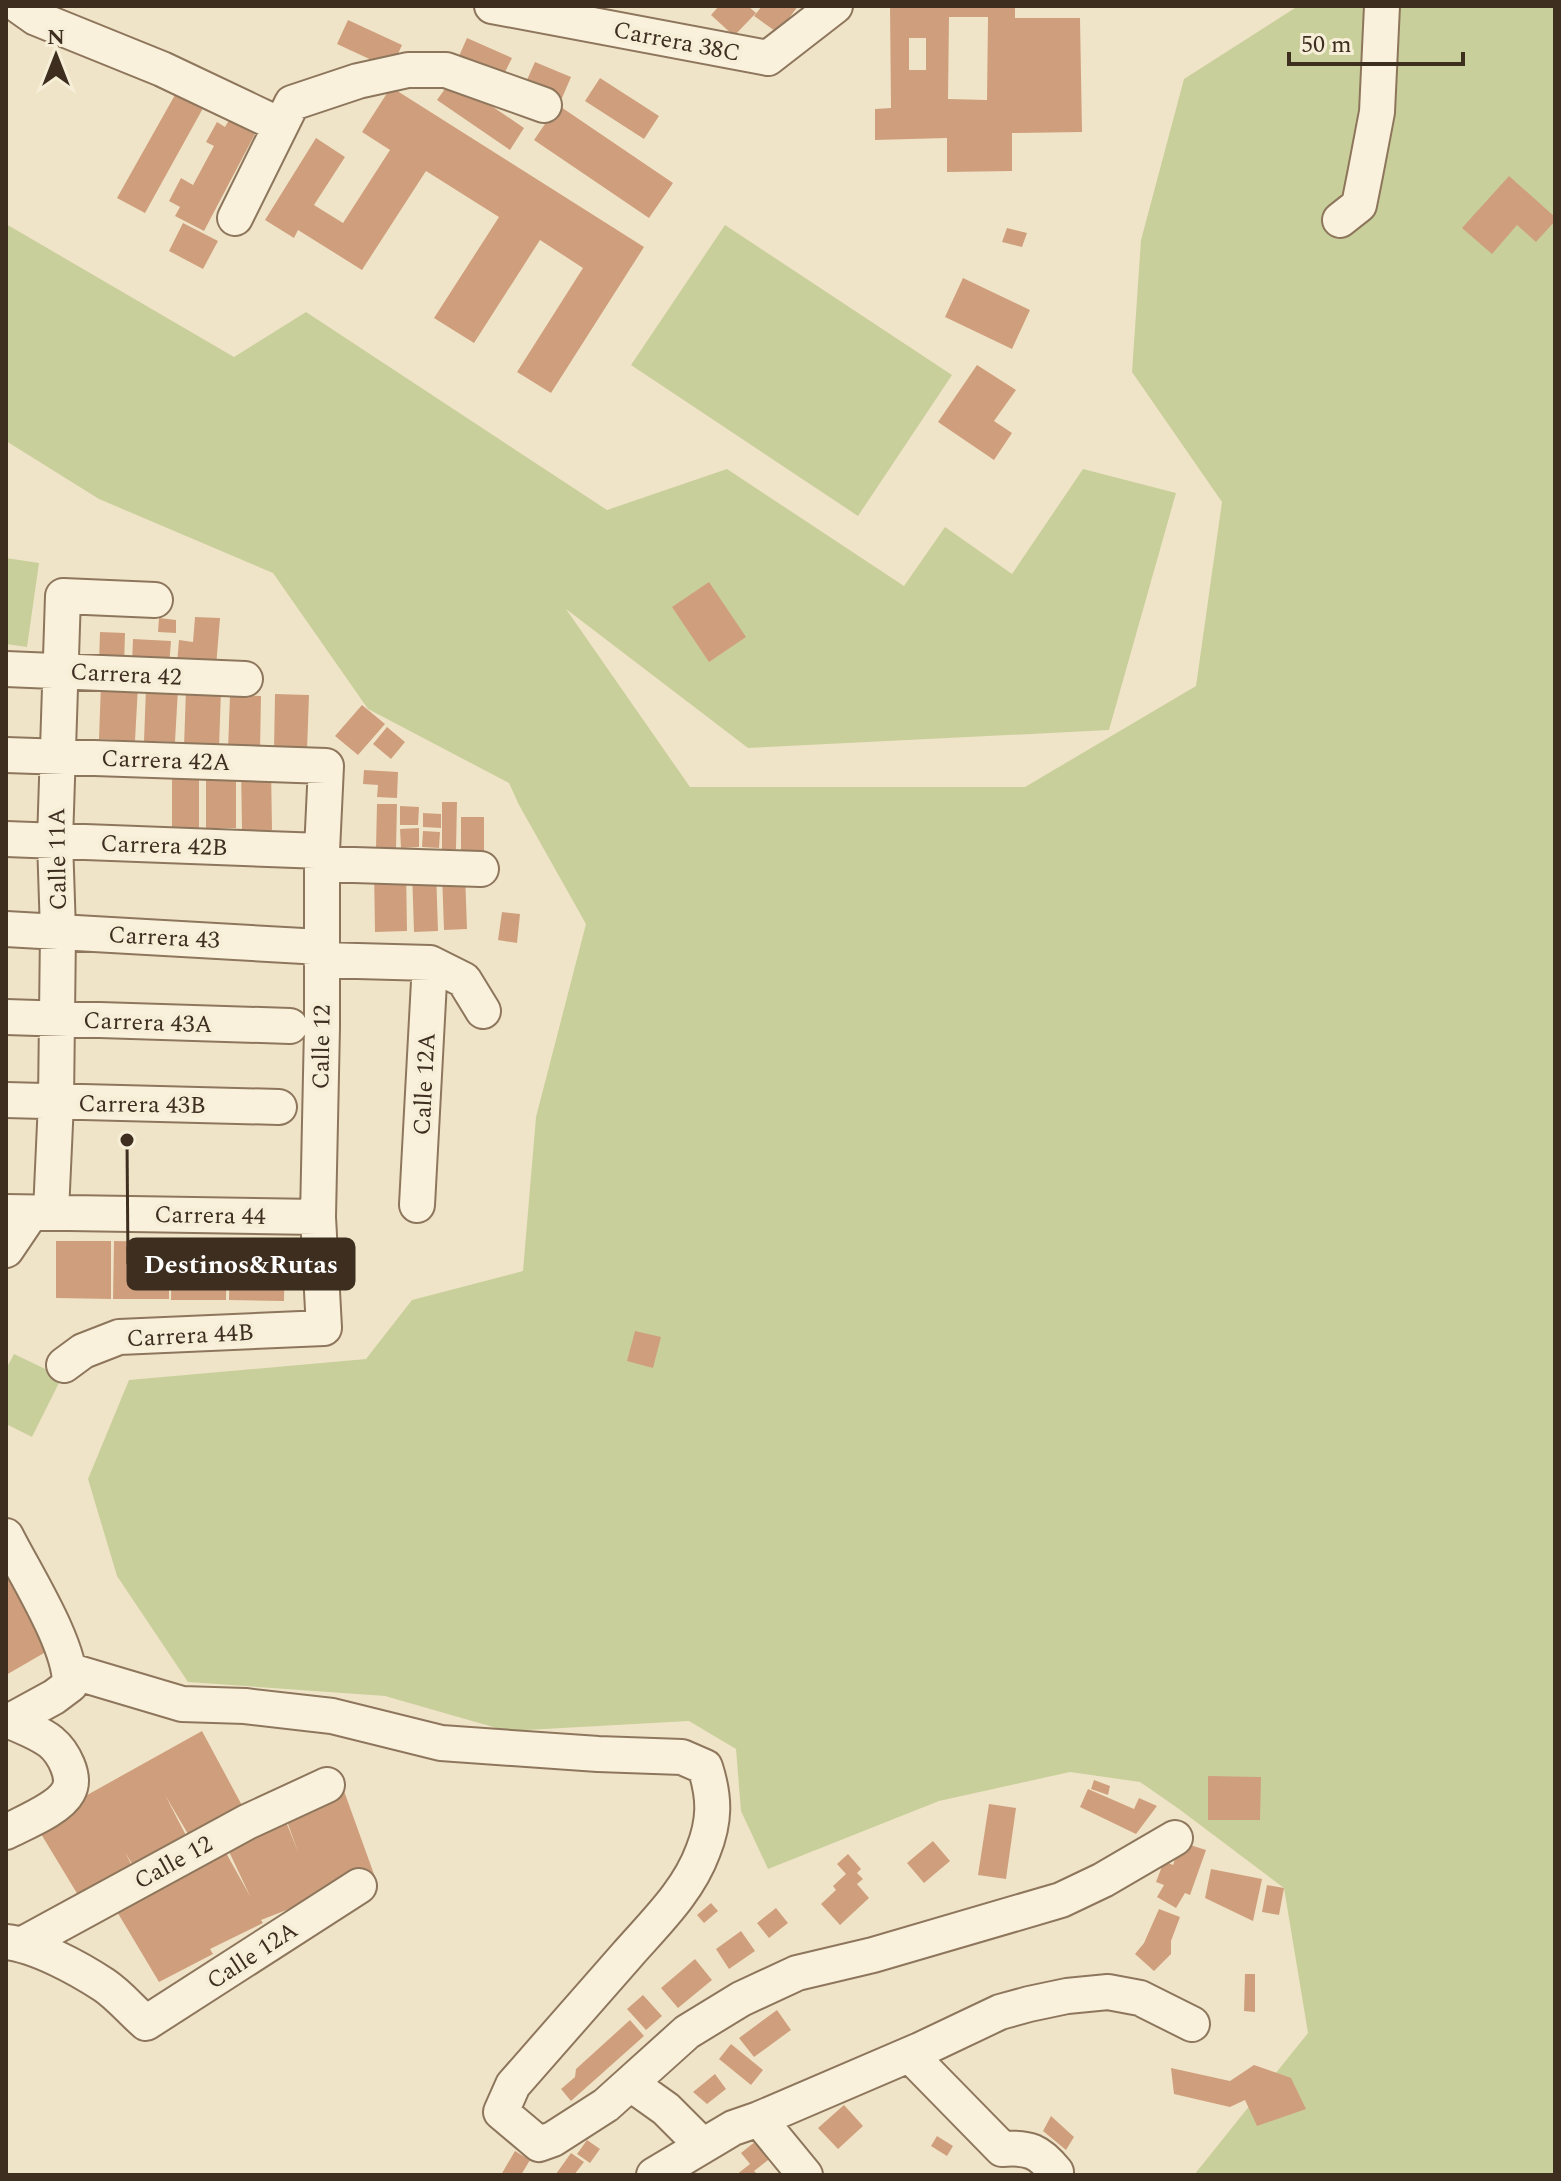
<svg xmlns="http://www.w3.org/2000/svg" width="1561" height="2181" font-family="Spectral,serif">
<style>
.green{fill:#c9cf9b}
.building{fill:#cf9f7d;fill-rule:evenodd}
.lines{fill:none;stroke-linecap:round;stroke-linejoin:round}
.minor-casing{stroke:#8d765c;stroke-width:38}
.minor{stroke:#faf1dc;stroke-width:34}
.labels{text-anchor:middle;stroke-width:8;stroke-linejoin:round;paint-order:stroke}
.street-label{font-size:24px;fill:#3d2e20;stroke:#f7eed8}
.leader{fill:none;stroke:#3d2e20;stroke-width:3}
.callout-dot{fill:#3d2e20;stroke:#f7eed8;stroke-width:3}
.callout{fill:#3d2e20;stroke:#3d2e20;stroke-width:3}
.callout-label{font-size:26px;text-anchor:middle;font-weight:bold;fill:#fff}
</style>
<rect width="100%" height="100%" fill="#f0e4c8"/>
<path class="green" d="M 1298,6 L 1555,6 L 1555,2175 L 1194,2175 L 1308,2033 L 1284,1888 L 1179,1809 L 1140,1782 L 1070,1772 L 939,1801 L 768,1869 L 741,1811 L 736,1749 L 689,1721 L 507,1731 L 385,1696 L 188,1682 L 117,1576 L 88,1479 L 129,1380 L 366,1359 L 412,1300 L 523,1271 L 536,1117 L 586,924 L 519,805 L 509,783 L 368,709 L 273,573 L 99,499 L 6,441 L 6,224 L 234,357 L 306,312 L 607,510 L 727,469 L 904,586 L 945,527 L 1012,574 L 1083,469 L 1176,493 L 1109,730 L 748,748 L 566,609 L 690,787 L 1025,787 L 1196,686 L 1222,502 L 1132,372 L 1141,240 L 1184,79 Z
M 725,225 L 952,375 L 858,516 L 631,365 Z
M 6,558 L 39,563 L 27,647 L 6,644 Z
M 14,1354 L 62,1377 L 32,1437 L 6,1424 L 6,1369 Z"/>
<path class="building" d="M 719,6 L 748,6 L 756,13 L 734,36 L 711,15 Z
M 762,6 L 798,6 L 778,33 L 754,16 Z
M 890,6 L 1015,6 L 1015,18 L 1080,18 L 1082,132 L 1012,133 L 1012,171 L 947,172 L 947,138 L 875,140 L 875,109 L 891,108 ZM 949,17 L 988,17 L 987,100 L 948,99 ZM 909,38 L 926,38 L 926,70 L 909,70 Z
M 348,20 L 402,45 L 391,69 L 337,44 Z
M 467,38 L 512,58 L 503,76 L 459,56 Z
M 535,62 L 571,77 L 562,98 L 526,82 Z
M 600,78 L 659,116 L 644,139 L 585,101 Z
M 452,79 L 524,128 L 510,150 L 437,100 Z
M 180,86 L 207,101 L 145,213 L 117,198 Z
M 391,87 L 644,247 L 551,393 L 517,372 L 583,268 L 540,240 L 474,343 L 434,318 L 499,217 L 426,171 L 362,270 L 298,230 L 294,238 L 265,220 L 316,138 L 345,157 L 314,205 L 343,223 L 390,150 L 362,132 Z
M 558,105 L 673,183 L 649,218 L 534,140 Z
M 229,120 L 255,134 L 204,231 L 175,216 L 180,207 L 169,201 L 181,178 L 193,185 L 214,146 L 206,142 L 217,122 L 225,127 Z
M 1509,176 L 1555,217 L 1555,221 L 1536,242 L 1517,225 L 1492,254 L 1462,228 Z
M 183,223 L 218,241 L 203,269 L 169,251 Z
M 1007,228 L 1027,233 L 1022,247 L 1002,242 Z
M 963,278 L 1030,310 L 1012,349 L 945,317 Z
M 977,365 L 1016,390 L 994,421 L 1012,433 L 994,460 L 938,422 Z
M 709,582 L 746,637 L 709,662 L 672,607 Z
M 195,617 L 220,618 L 216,667 L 177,664 L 179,640 L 193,642 Z
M 159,618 L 176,620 L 176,633 L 158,632 Z
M 100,632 L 125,633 L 124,665 L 99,664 Z
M 133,639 L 171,641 L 169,667 L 132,664 Z
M 101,683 L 138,685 L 135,741 L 99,739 Z
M 146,688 L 178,689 L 175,742 L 144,741 Z
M 186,689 L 221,690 L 219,748 L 184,747 Z
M 275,694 L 309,695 L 307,751 L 274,750 Z
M 230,695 L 261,696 L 260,750 L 228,750 Z
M 362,705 L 385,724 L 358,755 L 335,736 Z
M 387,727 L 405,742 L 391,759 L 373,744 Z
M 172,765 L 199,765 L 199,828 L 172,827 Z
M 206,767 L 236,767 L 236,828 L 206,828 Z
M 241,767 L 271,767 L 272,830 L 242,830 Z
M 364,770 L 398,772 L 397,798 L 377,797 L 378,785 L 363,784 Z
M 442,802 L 457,802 L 456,849 L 442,849 Z
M 377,804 L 397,804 L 396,848 L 376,848 Z
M 400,806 L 419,807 L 418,825 L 400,825 Z
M 423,813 L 441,814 L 441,828 L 423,827 Z
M 461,817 L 484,817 L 484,853 L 461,853 Z
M 419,828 L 419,847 L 401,848 L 400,829 Z
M 423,831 L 440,832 L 439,848 L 422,847 Z
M 406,869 L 407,931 L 375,932 L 374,870 Z
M 436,870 L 438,931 L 414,932 L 412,871 Z
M 465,873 L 467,929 L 444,930 L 442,874 Z
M 502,912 L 520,914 L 517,943 L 498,940 Z
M 56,1241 L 111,1241 L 111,1299 L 56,1298 Z
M 114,1241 L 169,1242 L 169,1299 L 113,1299 Z
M 172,1242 L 227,1243 L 226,1300 L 171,1300 Z
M 230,1243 L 285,1243 L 284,1301 L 229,1300 Z
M 635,1331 L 661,1337 L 653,1368 L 627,1361 Z
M 6,1574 L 51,1649 L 6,1675 Z
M 202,1731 L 245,1811 L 191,1839 L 165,1795 L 189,1841 L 135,1869 L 125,1852 L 135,1872 L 81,1900 L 35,1824 Z
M 1208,1776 L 1261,1777 L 1260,1820 L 1208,1820 Z
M 1094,1780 L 1110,1786 L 1108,1795 L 1091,1789 Z
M 1088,1789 L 1134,1809 L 1139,1798 L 1157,1806 L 1136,1834 L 1080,1807 Z
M 344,1791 L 375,1877 L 316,1896 L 317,1898 L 261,1920 L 263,1923 L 210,1949 L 213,1954 L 159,1982 L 113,1905 L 220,1842 L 250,1896 L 223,1839 L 283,1814 L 298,1852 L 284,1813 Z
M 989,1804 L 1016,1808 L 1006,1879 L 978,1875 Z
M 933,1841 L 950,1861 L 924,1883 L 907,1863 Z
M 1181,1842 L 1206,1850 L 1190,1895 L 1185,1893 L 1176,1908 L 1157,1897 L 1164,1885 L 1156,1882 L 1164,1861 L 1173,1865 Z
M 848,1854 L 861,1869 L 857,1873 L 863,1879 L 857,1884 L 869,1898 L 840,1925 L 821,1904 L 836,1890 L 833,1886 L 846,1874 L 837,1864 Z
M 1211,1869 L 1262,1879 L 1253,1921 L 1205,1898 Z
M 1267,1885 L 1284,1888 L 1279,1915 L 1262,1912 Z
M 711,1903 L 718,1911 L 704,1923 L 697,1915 Z
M 776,1908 L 788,1923 L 769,1938 L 757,1923 Z
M 1159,1909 L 1180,1917 L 1171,1941 L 1171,1954 L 1154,1971 L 1135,1954 L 1144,1943 Z
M 741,1931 L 755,1951 L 729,1969 L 716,1949 Z
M 695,1959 L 712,1980 L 678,2008 L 661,1988 Z
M 1245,1974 L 1255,1974 L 1255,2012 L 1244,2011 Z
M 643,1995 L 662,2016 L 646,2030 L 627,2009 Z
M 777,2010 L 791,2030 L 754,2057 L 739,2038 Z
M 630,2020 L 644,2036 L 571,2101 L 561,2089 L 575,2077 L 576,2069 Z
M 731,2044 L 763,2070 L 751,2085 L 719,2059 Z
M 1254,2065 L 1291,2078 L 1306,2109 L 1257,2126 L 1245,2100 L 1230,2107 L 1174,2094 L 1171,2068 L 1230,2081 Z
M 715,2074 L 726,2089 L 707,2104 L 693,2092 Z
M 844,2105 L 863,2126 L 838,2149 L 818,2128 Z
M 1051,2116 L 1074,2137 L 1066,2150 L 1043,2131 Z
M 767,2132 L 781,2150 L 754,2171 L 758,2175 L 736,2175 L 750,2164 L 741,2153 Z
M 937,2136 L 953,2146 L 947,2156 L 931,2146 Z
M 587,2140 L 600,2149 L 590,2163 L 577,2154 Z
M 515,2151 L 530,2160 L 521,2175 L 501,2175 Z
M 571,2153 L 584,2162 L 574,2175 L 558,2175 L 556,2174 Z"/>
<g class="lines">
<defs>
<path id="minor" d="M 19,6 L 36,18 L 162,69 L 280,125
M 492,6 L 768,58 L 835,6
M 235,218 L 292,103 L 358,81 L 408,70 L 446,70 L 544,105
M 1340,220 L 1359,205 L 1365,175 L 1377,112 L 1382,6
M 6,669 L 245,679
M 6,755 L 326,766 L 322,851 L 322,1027 L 318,1217 L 324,1328 L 119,1337 L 83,1351 L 64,1365
M 6,839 L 322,851
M 322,864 L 481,869
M 6,929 L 321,947
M 321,960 L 430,963 L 464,980 L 483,1011
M 6,1017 L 290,1026
M 6,1100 L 279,1107
M 417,1205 L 430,963
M 6,1212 L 318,1217
M 51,1212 L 56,1102 L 58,931 L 55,841 L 63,596 L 155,600
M 6,1250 L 31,1213
M 6,1536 C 25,1574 71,1645 70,1685 L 54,1697 L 10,1721
M 71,1671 L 182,1704 L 245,1706 L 332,1716 L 441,1743 L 598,1754 L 682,1757 L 705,1767 C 715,1798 715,1821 703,1851 C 688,1892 655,1923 627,1955 C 589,1998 551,2042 513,2085 L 501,2112 L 539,2144 L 553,2139 L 606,2105 L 687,2032 L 741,1999 L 797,1973 L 873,1955 L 1061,1900 L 1103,1880 L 1175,1838
M 6,1720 C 18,1724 41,1734 51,1742 C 63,1752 77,1777 68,1792 C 59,1809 23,1823 6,1832
M 6,1942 C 36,1945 78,1968 104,1985 C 119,1995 132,2011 146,2023 L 359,1886
M 23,1944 L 247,1822 L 327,1785
M 910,2055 L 1002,2149 C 1029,2147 1039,2151 1056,2172
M 631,2084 L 666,2109 L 702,2145
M 759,2119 L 805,2175
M 654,2175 L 733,2128 L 759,2119 L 920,2050 L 1000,2012 L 1029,2004 L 1067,1996 L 1108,1992 L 1140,1998 L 1192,2024"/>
</defs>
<use href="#minor" class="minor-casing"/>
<use href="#minor" class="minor"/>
</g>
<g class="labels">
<g class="street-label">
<text transform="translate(677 41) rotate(11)" y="8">Carrera 38C</text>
<text transform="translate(126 674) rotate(3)" y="8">Carrera 42</text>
<text transform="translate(166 760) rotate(2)" y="8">Carrera 42A</text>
<text transform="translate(164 845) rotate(2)" y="8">Carrera 42B</text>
<text transform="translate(57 859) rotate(-91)" y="8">Calle 11A</text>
<text transform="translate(164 937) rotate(3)" y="8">Carrera 43</text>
<text transform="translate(148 1022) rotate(2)" y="8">Carrera 43A</text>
<text transform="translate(321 1047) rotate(-89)" y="8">Calle 12</text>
<text transform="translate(424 1084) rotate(-87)" y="8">Calle 12A</text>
<text transform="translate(142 1104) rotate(1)" y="8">Carrera 43B</text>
<text transform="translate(210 1215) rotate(1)" y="8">Carrera 44</text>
<text transform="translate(190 1335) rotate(-3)" y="8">Carrera 44B</text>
<text transform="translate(173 1862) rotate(-29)" y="8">Calle 12</text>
<text transform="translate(252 1955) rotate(-33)" y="8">Calle 12A</text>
</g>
</g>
<path class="leader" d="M127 1140L128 1264"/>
<circle class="callout-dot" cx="127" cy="1140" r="8"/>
<rect class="callout" x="128" y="1239" width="226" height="50" rx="8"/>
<g class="callout-label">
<text x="241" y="1273">Destinos&amp;Rutas</text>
</g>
<rect width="1561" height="2181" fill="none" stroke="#3d2e20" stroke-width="16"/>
<g transform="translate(56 56)" stroke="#f7eed8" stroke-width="6" paint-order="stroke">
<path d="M0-6L14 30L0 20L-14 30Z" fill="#3d2e20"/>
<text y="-12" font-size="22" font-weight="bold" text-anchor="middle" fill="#3d2e20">N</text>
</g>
<path d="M1289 52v12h174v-12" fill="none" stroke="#3d2e20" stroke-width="4"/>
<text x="1301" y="52" font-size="24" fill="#3d2e20" stroke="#f7eed8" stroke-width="6" paint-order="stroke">50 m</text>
</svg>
